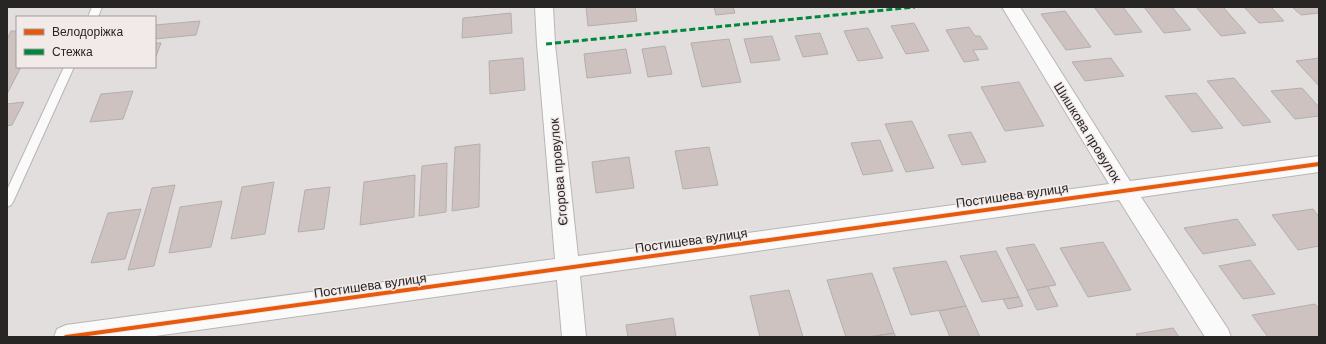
<svg xmlns="http://www.w3.org/2000/svg" width="1326" height="344" font-family="'DM Sans',sans-serif">
<style>
.building{fill:#cdc2c0;stroke:#b2afae}
.lines{fill:none;stroke-linecap:round;stroke-linejoin:round}
.lane-casing{stroke:#b8b5b4;stroke-width:2}
.street-casing{stroke:#b8b5b4;stroke-width:2}
.lane{fill:#fbfafa;fill-rule:evenodd}
.street{fill:#fbfafa;fill-rule:evenodd}
.quiet{stroke:#00873e;stroke-width:3;stroke-dasharray:6 3;stroke-linecap:butt}
.cycleway-casing{stroke:#f1eae8;stroke-width:6}
.cycleway{stroke:#e8590c;stroke-width:4}
.labels{text-anchor:middle;stroke-width:3;stroke-linejoin:round;paint-order:stroke}
.street-label{font-size:13px;fill:#282525;stroke:#f1eae8}
</style>
<rect width="100%" height="100%" fill="#e2dedd"/>
<path class="building" d="M 586,7 L 635,7 L 637,21 L 588,26 Z
M 714,7 L 733,7 L 735,13 L 716,15 Z
M 1094,7 L 1123,7 L 1142,32 L 1115,35 Z
M 1144,7 L 1172,7 L 1191,30 L 1164,33 Z
M 1196,7 L 1223,7 L 1246,33 L 1221,36 Z
M 1244,7 L 1271,7 L 1284,21 L 1259,23 Z
M 1292,7 L 1319,7 L 1319,13 L 1301,15 Z
M 1065,11 L 1091,47 L 1066,50 L 1041,14 Z
M 511,13 L 512,33 L 462,38 L 463,18 Z
M 200,21 L 196,35 L 155,39 L 155,25 Z
M 914,23 L 929,51 L 906,54 L 891,26 Z
M 969,27 L 975,36 L 980,36 L 988,49 L 973,50 L 979,60 L 964,62 L 946,30 Z
M 868,28 L 883,58 L 858,61 L 844,31 Z
M 11,31 L 17,31 L 17,67 L 21,67 L 7,94 L 7,39 Z
M 820,33 L 828,54 L 803,57 L 795,36 Z
M 772,36 L 780,60 L 751,63 L 744,39 Z
M 729,39 L 741,82 L 702,87 L 691,43 Z
M 155,43 L 161,43 L 155,59 Z
M 665,46 L 672,74 L 648,77 L 642,49 Z
M 626,49 L 631,73 L 587,78 L 584,54 Z
M 523,58 L 525,90 L 490,94 L 489,61 Z
M 1111,58 L 1124,76 L 1085,81 L 1072,62 Z
M 1319,58 L 1319,86 L 1296,61 Z
M 1234,78 L 1271,122 L 1243,126 L 1207,81 Z
M 1019,82 L 1044,126 L 1005,131 L 981,87 Z
M 1302,88 L 1319,107 L 1319,116 L 1295,119 L 1271,91 Z
M 133,91 L 123,119 L 90,122 L 101,94 Z
M 1196,93 L 1223,128 L 1192,132 L 1165,96 Z
M 24,102 L 12,125 L 7,126 L 7,104 Z
M 912,121 L 934,168 L 906,172 L 885,124 Z
M 971,132 L 986,162 L 962,165 L 948,135 Z
M 880,140 L 893,171 L 863,175 L 851,143 Z
M 480,144 L 479,207 L 452,211 L 455,147 Z
M 709,147 L 718,185 L 683,189 L 675,151 Z
M 629,157 L 634,188 L 596,193 L 592,162 Z
M 447,163 L 446,212 L 419,216 L 422,166 Z
M 415,175 L 414,217 L 360,225 L 364,182 Z
M 274,182 L 265,234 L 231,239 L 242,187 Z
M 175,185 L 154,266 L 128,270 L 152,188 Z
M 330,187 L 324,229 L 298,232 L 305,190 Z
M 222,201 L 211,247 L 169,253 L 180,207 Z
M 141,209 L 125,259 L 91,263 L 108,213 Z
M 1313,209 L 1319,217 L 1319,246 L 1298,250 L 1272,215 Z
M 1237,219 L 1256,245 L 1203,254 L 1184,228 Z
M 1103,242 L 1131,290 L 1088,297 L 1060,248 Z
M 1034,244 L 1056,285 L 1027,290 L 1006,248 Z
M 996,251 L 1019,297 L 982,302 L 960,256 Z
M 1250,260 L 1275,294 L 1243,299 L 1219,266 Z
M 946,261 L 966,306 L 911,315 L 893,268 Z
M 872,273 L 894,333 L 869,337 L 846,337 L 827,280 Z
M 1048,286 L 1058,306 L 1037,310 L 1027,290 Z
M 789,290 L 803,337 L 760,337 L 750,296 Z
M 1019,297 L 1023,306 L 1008,309 L 1003,299 Z
M 1315,304 L 1319,309 L 1319,337 L 1268,337 L 1252,315 Z
M 966,306 L 980,337 L 950,337 L 939,311 Z
M 673,318 L 676,337 L 628,337 L 626,325 Z
M 1173,328 L 1179,337 L 1138,337 L 1136,334 Z
M 894,333 L 896,337 L 869,337 Z"/>
<g class="lines">
<defs>
<path id="lane" d="M 92,7 L 102,7 L 98,17 L 88,17 Z
M 64,67 L 74,67 L 13,202 L 11,205 L 7,207 L 7,190 Z"/>
<path id="street" d="M 535,7 L 553,7 L 555,44 L 578,256 L 1109,184 L 1002,7 L 1020,7 L 1130,181 L 1319,156 L 1319,172 L 1141,197 L 1228,329 L 1231,337 L 1205,337 L 1119,200 L 580,276 L 586,337 L 562,337 L 557,280 L 148,337 L 54,337 L 57,329 L 66,325 L 555,259 L 537,44 Z"/>
</defs>
<use href="#lane" class="lane-casing"/>
<use href="#street" class="street-casing"/>
<use href="#lane" class="lane"/>
<use href="#street" class="street"/>
<path class="quiet" d="M 546,44 L 915,7"/>
<defs>
<path id="cycleway" d="M 66,337 L 1319,164"/>
</defs>
<use href="#cycleway" class="cycleway-casing"/>
<use href="#cycleway" class="cycleway"/>
</g>
<g class="labels">
<g class="street-label">
<text transform="translate(1088 132) rotate(58)" y="5">Шишкова провулок</text>
<text transform="translate(558 172) rotate(-95)" y="5">Єгорова провулок</text>
<text transform="translate(1012 195) rotate(-8)" y="5">Постишева вулиця</text>
<text transform="translate(691 240) rotate(-8)" y="5">Постишева вулиця</text>
<text transform="translate(370 285) rotate(-8)" y="5">Постишева вулиця</text>
</g>
</g>
<rect width="1326" height="344" fill="none" stroke="#282525" stroke-width="16"/>
<rect x="16" y="16" width="140" height="52" fill="#f1eae8" stroke="#a19b9a"/>
<rect x="24" y="29" width="20" height="6" fill="#e8590c" stroke="#a19b9a"/>
<text x="52" y="36" font-size="12" fill="#282525">Велодоріжка</text>
<rect x="24" y="49" width="20" height="6" fill="#00873e" stroke="#a19b9a"/>
<text x="52" y="56" font-size="12" fill="#282525">Стежка</text>
</svg>
